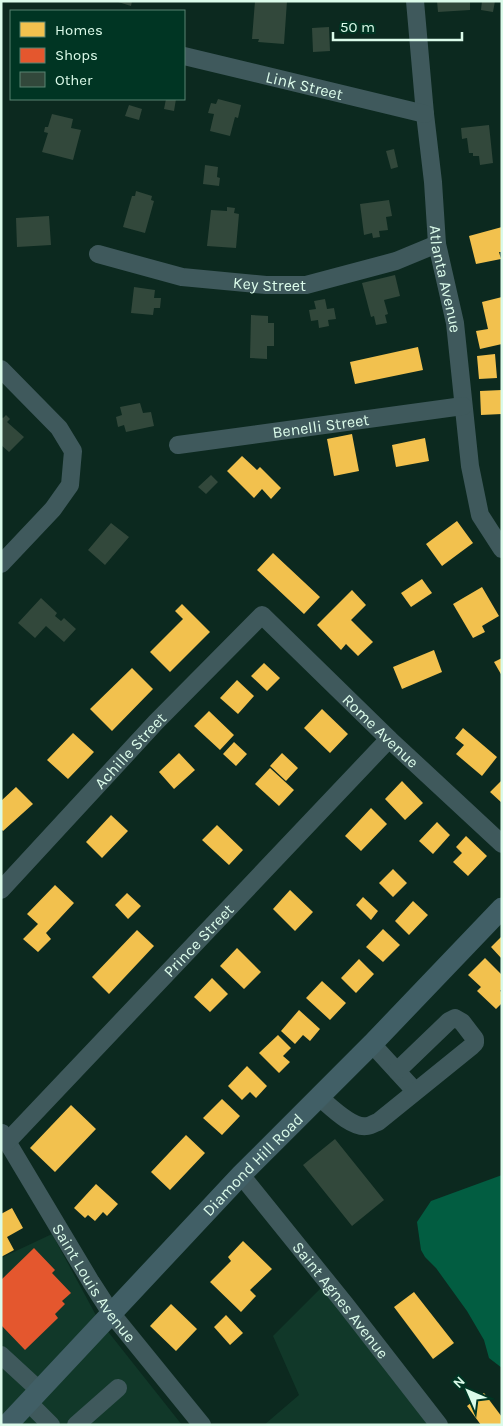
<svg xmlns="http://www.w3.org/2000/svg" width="503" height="1426" font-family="Karla,sans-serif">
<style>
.built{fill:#113829}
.green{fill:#025d41}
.homes{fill:#f2c14e}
.shops{fill:#e4572e}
.building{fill:#32483b}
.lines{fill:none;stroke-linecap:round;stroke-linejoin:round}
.minor{stroke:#3f595c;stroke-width:18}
.major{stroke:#415f66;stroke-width:21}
.labels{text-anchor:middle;stroke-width:5;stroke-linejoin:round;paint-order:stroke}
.street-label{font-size:16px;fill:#dbfbea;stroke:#003523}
</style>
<rect width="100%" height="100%" fill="#0c291f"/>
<path class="built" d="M 52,1234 L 98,1319 L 182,1425 L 1,1425 L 1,1258 Z
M 326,1283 L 438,1425 L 264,1425 L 299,1395 L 273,1336 Z"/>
<path class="green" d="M 502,1175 L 502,1368 L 489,1358 L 484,1340 L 467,1311 L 436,1268 L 425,1257 L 421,1250 L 417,1222 L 431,1201 Z"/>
<path class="homes" d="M 502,227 L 502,252 L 499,252 L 501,259 L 476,264 L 469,236 Z
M 502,297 L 502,344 L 480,349 L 476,331 L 488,329 L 482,302 Z
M 418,347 L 423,370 L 355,384 L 350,362 Z
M 495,354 L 497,378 L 479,379 L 477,356 Z
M 502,390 L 502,414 L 481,415 L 480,391 Z
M 352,434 L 359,471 L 334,476 L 327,439 Z
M 425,438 L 429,461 L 396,467 L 392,445 Z
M 242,456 L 257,470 L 260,467 L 281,488 L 271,499 L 262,489 L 254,498 L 227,471 Z
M 457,521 L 473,543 L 442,566 L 426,544 Z
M 273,553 L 320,597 L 304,614 L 257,570 Z
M 422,579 L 432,593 L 411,607 L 401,593 Z
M 482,587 L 499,616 L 482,626 L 485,632 L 473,638 L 453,604 Z
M 352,590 L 366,605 L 351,620 L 373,642 L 358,656 L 346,644 L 341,650 L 317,625 Z
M 182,604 L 210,632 L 170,672 L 150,652 L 183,619 L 175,611 Z
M 434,650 L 442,672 L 402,689 L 393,667 Z
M 502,658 L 502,676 L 494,662 Z
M 264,663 L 280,678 L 267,691 L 251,676 Z
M 132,668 L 153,689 L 112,731 L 90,709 Z
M 237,680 L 254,696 L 238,714 L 220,698 Z
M 322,709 L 348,734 L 330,753 L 304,728 Z
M 209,711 L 234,735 L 220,750 L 194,726 Z
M 463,728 L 497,757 L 482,776 L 456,754 L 464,745 L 455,738 Z
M 73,733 L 94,752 L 68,779 L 47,760 Z
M 234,742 L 247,754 L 236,766 L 223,754 Z
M 179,753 L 195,770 L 174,789 L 159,772 Z
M 282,753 L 298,768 L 286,781 L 270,766 Z
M 270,768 L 294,790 L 279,806 L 255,784 Z
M 502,780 L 502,803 L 490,792 Z
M 402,781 L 423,803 L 405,820 L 385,799 Z
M 16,787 L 33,804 L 3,831 L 1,829 L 1,801 Z
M 371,808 L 387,824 L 361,851 L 345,836 Z
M 111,815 L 128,831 L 102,858 L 86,842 Z
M 437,822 L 450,835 L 433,854 L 419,841 Z
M 217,825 L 243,850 L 229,865 L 202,840 Z
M 466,836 L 487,856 L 468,876 L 453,862 L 462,853 L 456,847 Z
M 393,869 L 407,883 L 393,897 L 379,883 Z
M 55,885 L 74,903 L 46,933 L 51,939 L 38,952 L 23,939 L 38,924 L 27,914 Z
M 290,890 L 313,912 L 295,931 L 273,909 Z
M 127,893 L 141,906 L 128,919 L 115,905 Z
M 363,897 L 378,911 L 371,920 L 356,905 Z
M 413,901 L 428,915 L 409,935 L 395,921 Z
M 383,929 L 400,945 L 383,962 L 366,947 Z
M 137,930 L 154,946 L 109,994 L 92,977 Z
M 502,936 L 502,959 L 491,947 Z
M 237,948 L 261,972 L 244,989 L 220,966 Z
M 485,958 L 502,975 L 502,989 L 500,991 L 502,992 L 502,1003 L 496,1009 L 477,991 L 481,987 L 468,975 Z
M 359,959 L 374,974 L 356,993 L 341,978 Z
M 212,978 L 228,994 L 210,1012 L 194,997 Z
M 322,981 L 346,1003 L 330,1020 L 306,998 Z
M 299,1010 L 320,1029 L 310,1041 L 303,1035 L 295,1044 L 281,1031 Z
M 278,1035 L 291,1048 L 283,1056 L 290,1062 L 279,1073 L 259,1053 Z
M 247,1066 L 267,1086 L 256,1098 L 250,1092 L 242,1100 L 228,1086 Z
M 222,1099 L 240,1116 L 222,1135 L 203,1118 Z
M 71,1105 L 96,1129 L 55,1172 L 30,1148 Z
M 186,1135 L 205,1153 L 170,1190 L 151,1172 Z
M 96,1184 L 118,1204 L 107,1216 L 103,1212 L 95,1221 L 88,1215 L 85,1218 L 74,1208 Z
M 12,1208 L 23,1228 L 7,1237 L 14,1250 L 1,1257 L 1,1214 Z
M 243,1241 L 272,1269 L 250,1290 L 256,1296 L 241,1312 L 210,1282 L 231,1261 L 228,1257 Z
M 414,1292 L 454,1343 L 433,1359 L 394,1307 Z
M 171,1304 L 197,1329 L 176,1351 L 150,1326 Z
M 226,1315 L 243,1333 L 230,1345 L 214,1327 Z
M 484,1393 L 502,1417 L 502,1425 L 481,1425 L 467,1406 Z"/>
<path class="shops" d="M 34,1248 L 55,1270 L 52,1273 L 71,1293 L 62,1301 L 65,1304 L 55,1314 L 58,1318 L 25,1350 L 1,1325 L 1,1280 Z"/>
<path class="building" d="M 115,1 L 132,1 L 131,6 Z
M 255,1 L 287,1 L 284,44 L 258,42 L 259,39 L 252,39 Z
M 437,1 L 470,1 L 470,10 L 438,12 Z
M 482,1 L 495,1 L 493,12 L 481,10 Z
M 329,27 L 330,51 L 313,52 L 312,28 Z
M 166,99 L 176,99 L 174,111 L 164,109 Z
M 218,99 L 241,105 L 238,118 L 235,117 L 230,136 L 210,131 L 214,114 L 208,113 L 211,103 L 216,104 Z
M 129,105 L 142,109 L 139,120 L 125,116 Z
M 52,114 L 73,119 L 71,128 L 81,130 L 73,160 L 42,152 L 48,133 L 44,132 L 45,127 L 48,127 Z
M 489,125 L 493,163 L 480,165 L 479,156 L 473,156 L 473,153 L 469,153 L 467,138 L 462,139 L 461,128 Z
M 394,149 L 398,167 L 391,169 L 386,151 Z
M 205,165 L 218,167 L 217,177 L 220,178 L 219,186 L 203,184 Z
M 136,191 L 152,196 L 151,200 L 154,201 L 145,233 L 123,227 L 132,196 L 135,196 Z
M 389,200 L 392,216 L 386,217 L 388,230 L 379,231 L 380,237 L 373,238 L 372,233 L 364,235 L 360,204 Z
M 227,207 L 235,208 L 234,213 L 239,214 L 236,248 L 207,246 L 211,210 L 227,211 Z
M 49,216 L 51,245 L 17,247 L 16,218 Z
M 395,275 L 400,296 L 384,300 L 388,314 L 385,315 L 387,323 L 376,325 L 374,316 L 371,317 L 362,283 Z
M 134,287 L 155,290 L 154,298 L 161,298 L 160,308 L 154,308 L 153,315 L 131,313 Z
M 325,299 L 327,309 L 334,308 L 336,319 L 328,320 L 329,326 L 319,328 L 318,320 L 311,321 L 309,310 L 316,309 L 314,301 Z
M 251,315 L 268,316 L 268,323 L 274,323 L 274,346 L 267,346 L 267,359 L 250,358 Z
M 140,403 L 143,413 L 151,412 L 154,426 L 126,432 L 124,425 L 118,427 L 116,417 L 122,415 L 120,407 Z
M 6,415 L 10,419 L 7,422 L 24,437 L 9,452 L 1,445 L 1,417 L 3,418 Z
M 211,475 L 218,482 L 206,494 L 198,487 Z
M 111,523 L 129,537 L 105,565 L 88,550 Z
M 41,598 L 57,613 L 55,616 L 61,621 L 64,618 L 76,629 L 64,642 L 46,626 L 35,638 L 18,623 Z
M 335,1139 L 384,1200 L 352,1226 L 303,1165 Z"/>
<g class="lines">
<g class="minor">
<path id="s1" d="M 415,1 L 425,114 L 433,182 L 437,244 L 455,323 L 470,466 L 480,515 L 502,549"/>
<path id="s2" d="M 184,56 L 425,114"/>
<path id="s3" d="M 98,254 L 182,277 L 266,285 L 306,285 L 396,261 L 437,244"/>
<path d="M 1,369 L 59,428 L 73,451 L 70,485 L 53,509 L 1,564"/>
<path id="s4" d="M 178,445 L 463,406"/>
<path id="s5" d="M 1,890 L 156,722 L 262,615 L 389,739 L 502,844"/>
<path d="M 372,1044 L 415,1091"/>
<path d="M 319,1097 C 330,1106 352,1129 367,1126 C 370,1126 374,1123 378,1122 L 472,1046 L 475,1043 L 475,1039 L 462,1022 L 455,1018 L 449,1021 L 397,1071"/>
<path id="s6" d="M 2,1133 L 91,1282 L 111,1313 L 202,1425"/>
<path id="s7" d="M 7,1142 L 389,739"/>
<path id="s8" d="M 241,1175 L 345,1304 L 439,1425"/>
<path d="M 1,1355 L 39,1390"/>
<path d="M 28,1402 L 51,1425"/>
<path d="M 76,1425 L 118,1388"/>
</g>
<path class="major" id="s9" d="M 7,1425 L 241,1175 L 372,1044 L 502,908"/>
</g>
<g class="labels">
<g class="street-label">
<text dy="6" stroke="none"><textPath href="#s2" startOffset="124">Link Street</textPath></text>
<text dy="6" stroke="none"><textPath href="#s1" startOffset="280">Atlanta Avenue</textPath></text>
<text dy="6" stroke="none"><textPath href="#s3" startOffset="175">Key Street</textPath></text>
<text dy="6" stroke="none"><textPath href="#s4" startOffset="144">Benelli Street</textPath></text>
<text dy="6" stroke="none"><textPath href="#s5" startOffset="545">Rome Avenue</textPath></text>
<text dy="6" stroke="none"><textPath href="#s5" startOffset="190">Achille Street</textPath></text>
<text dy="6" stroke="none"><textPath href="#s7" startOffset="278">Prince Street</textPath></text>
<text dy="6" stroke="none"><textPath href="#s9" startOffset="358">Diamond Hill Road</textPath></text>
<text dy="6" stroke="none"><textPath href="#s6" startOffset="176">Saint Louis Avenue</textPath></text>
<text dy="6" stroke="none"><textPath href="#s8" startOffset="160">Saint Agnes Avenue</textPath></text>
</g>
</g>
<rect width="503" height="1426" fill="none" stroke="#dbfbea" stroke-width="5"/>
<rect x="10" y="10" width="175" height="90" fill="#003523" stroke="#588473"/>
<rect x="20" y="22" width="25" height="15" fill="#f2c14e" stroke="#588473"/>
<text x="55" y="35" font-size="15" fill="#dbfbea">Homes</text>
<rect x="20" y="48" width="25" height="15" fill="#e4572e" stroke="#588473"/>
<text x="55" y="60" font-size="15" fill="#dbfbea">Shops</text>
<rect x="20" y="72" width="25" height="15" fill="#32483b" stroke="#588473"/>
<text x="55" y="85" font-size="15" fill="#dbfbea">Other</text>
<g transform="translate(468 1391) rotate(315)" stroke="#003523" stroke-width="4" paint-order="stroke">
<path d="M0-4L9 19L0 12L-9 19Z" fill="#dbfbea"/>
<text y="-8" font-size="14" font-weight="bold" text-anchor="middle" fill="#dbfbea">N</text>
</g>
<path d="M333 32v8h129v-8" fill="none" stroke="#dbfbea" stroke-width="2.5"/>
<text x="340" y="32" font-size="15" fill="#dbfbea" stroke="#003523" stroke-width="4" paint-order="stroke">50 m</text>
</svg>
